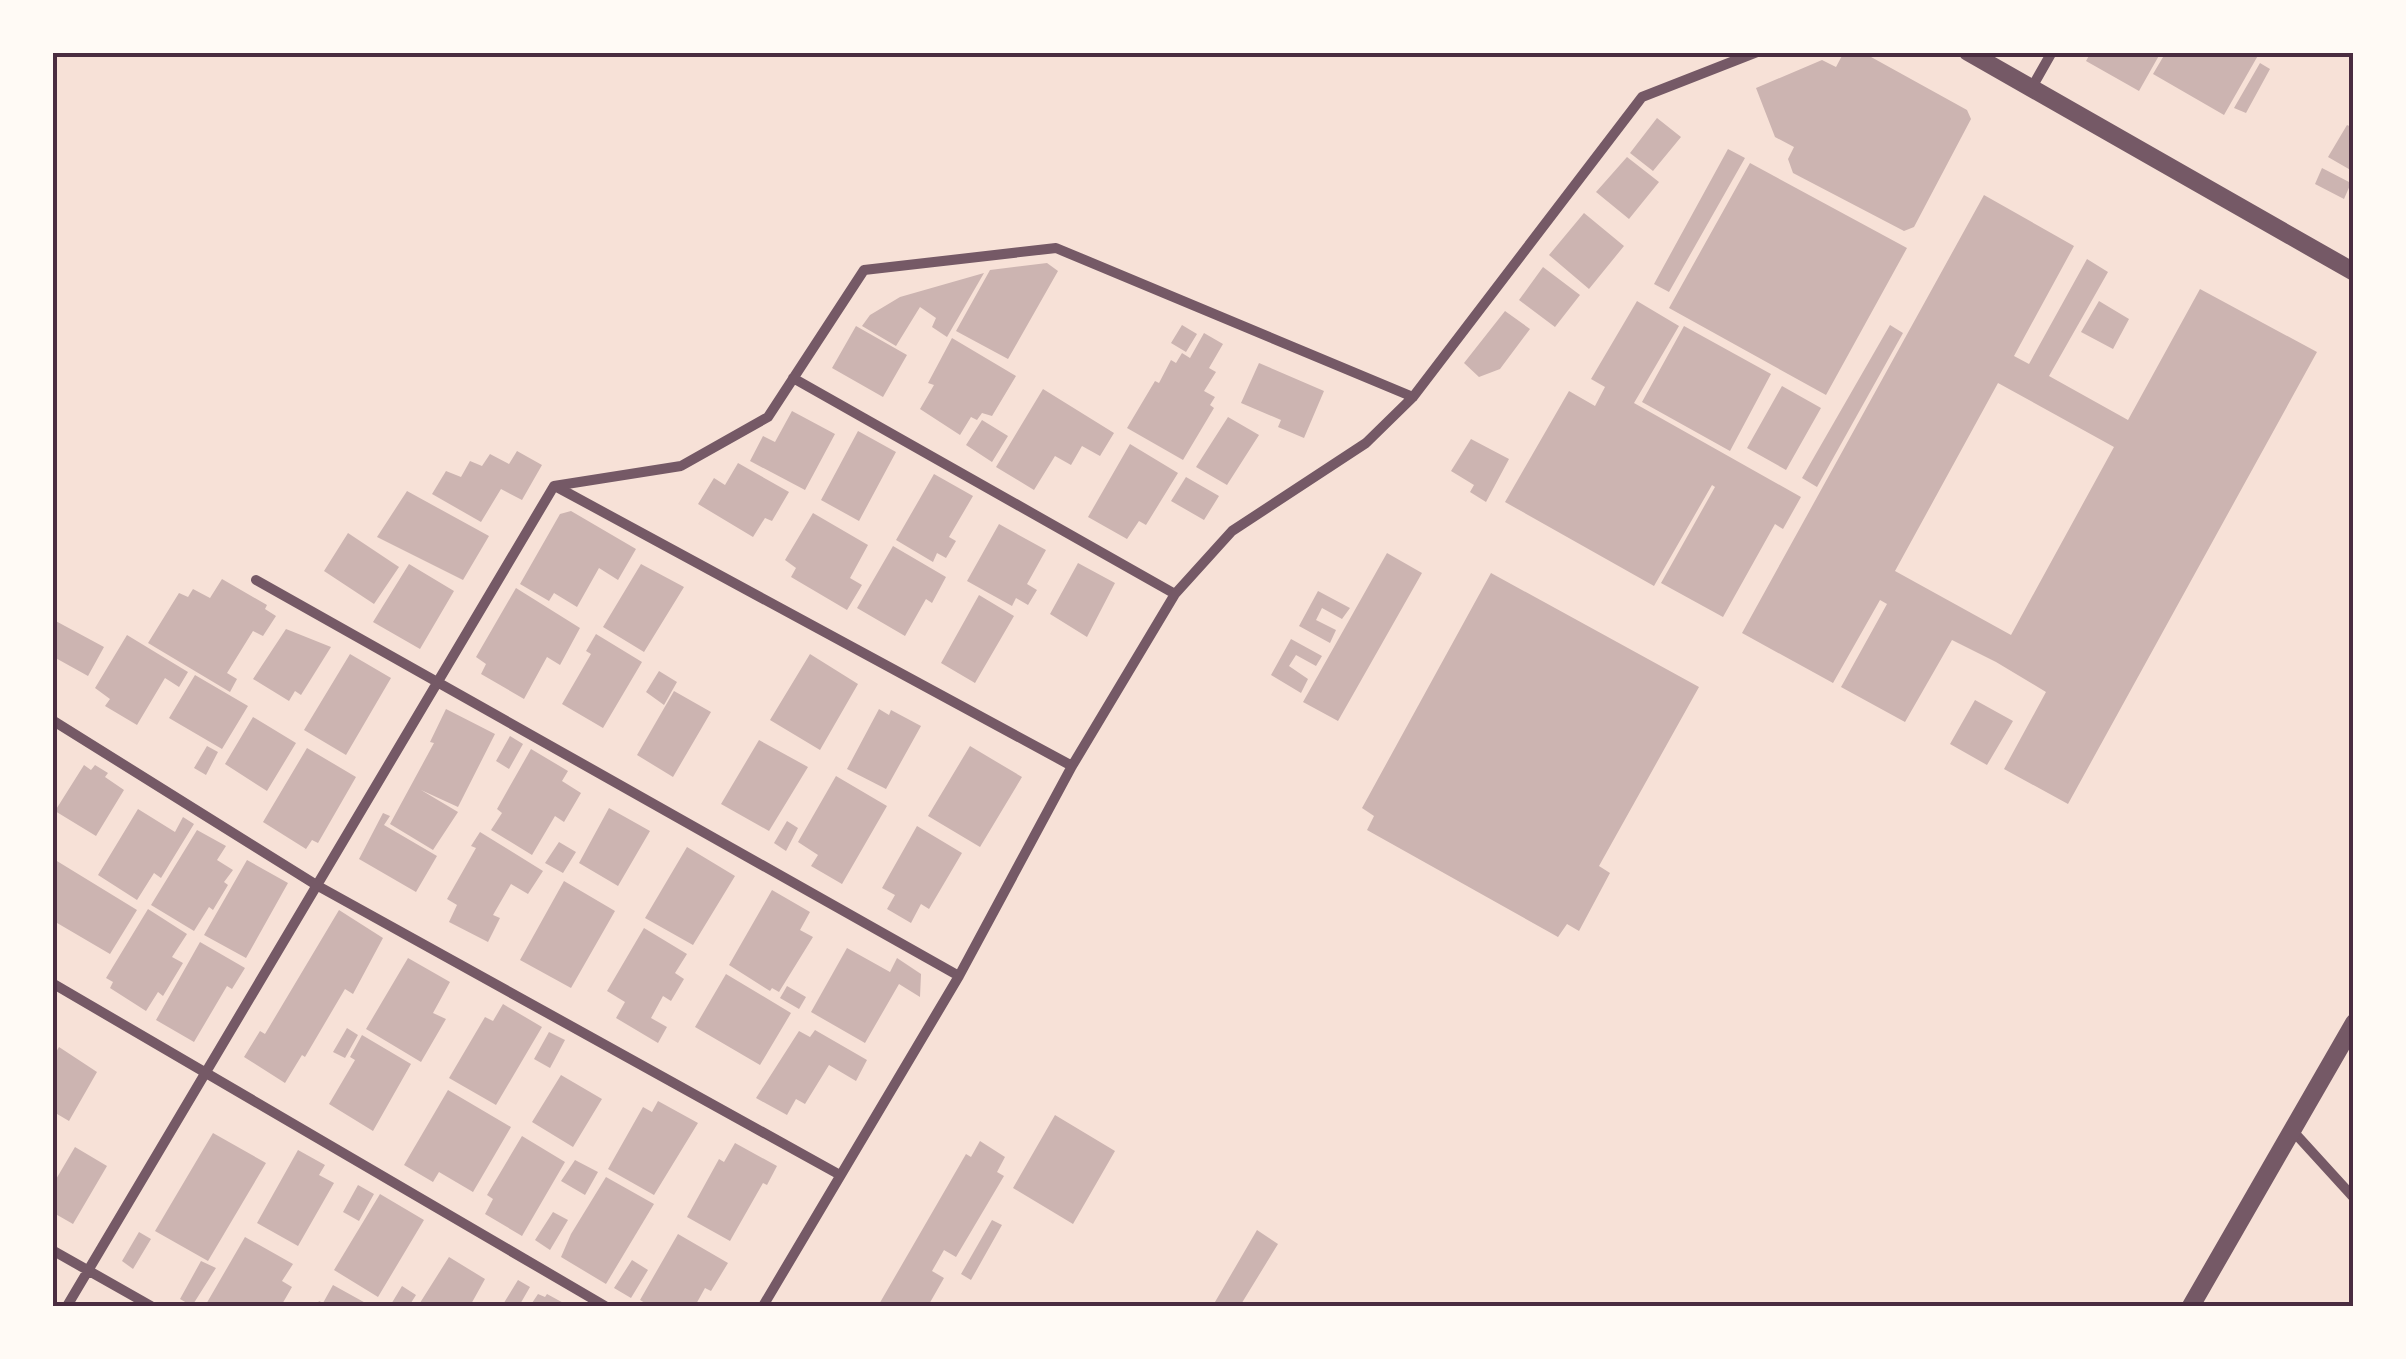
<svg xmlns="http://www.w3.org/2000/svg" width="2406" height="1359" font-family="'PT Sans',sans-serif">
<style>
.building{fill:#ccb4b1;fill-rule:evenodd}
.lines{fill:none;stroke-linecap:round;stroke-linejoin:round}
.minor{stroke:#755966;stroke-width:10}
.tertiary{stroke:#755966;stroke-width:18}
.neatline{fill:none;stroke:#4a2c40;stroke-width:4}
</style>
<rect width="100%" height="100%" fill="#f7e1d7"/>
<path class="building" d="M 1844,52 L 1862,52 L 1967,110 L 1971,119 L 1914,227 L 1904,231 L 1793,173 L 1788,159 L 1794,147 L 1775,137 L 1756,88 L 1822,60 L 1836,67 Z
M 2091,52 L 2161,52 L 2139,91 L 2086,61 Z
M 2166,52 L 2260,52 L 2224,115 L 2153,74 Z
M 2260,63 L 2270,69 L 2246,113 L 2234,108 Z
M 1657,118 L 1681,137 L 1653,171 L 1630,153 Z
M 2347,125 L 2354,128 L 2354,172 L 2328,157 Z
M 1728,149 L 1745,158 L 1669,292 L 1654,284 Z
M 1627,157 L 1659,182 L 1629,219 L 1596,192 Z
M 1750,163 L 1907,248 L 1826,395 L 1669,308 Z
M 2322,168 L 2351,183 L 2344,199 L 2315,184 Z
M 1984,195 L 2074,246 L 2014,356 L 2029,364 L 2087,259 L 2108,272 L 2049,376 L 2128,420 L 2200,289 L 2317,352 L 2068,804 L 2004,769 L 2046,692 L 1996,662 L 1952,640 L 1905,722 L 1841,687 L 1887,604 L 1880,600 L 1833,683 L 1742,633 ZM 1998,383 L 2114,447 L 2011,635 L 1895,571 Z
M 1584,213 L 1624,246 L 1589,289 L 1549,255 Z
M 1047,263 L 1058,271 L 1008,359 L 956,331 L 990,270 Z
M 1543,267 L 1580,295 L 1555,327 L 1519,300 Z
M 984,273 L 947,337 L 932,327 L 936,318 L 920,307 L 896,346 L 862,326 L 870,315 L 900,297 Z
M 1637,301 L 1679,326 L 1634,403 L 1801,497 L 1783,529 L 1775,524 L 1723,617 L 1661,583 L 1715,487 L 1712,485 L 1654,586 L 1505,502 L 1569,391 L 1595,406 L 1605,387 L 1591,379 Z
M 2099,301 L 2129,319 L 2113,349 L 2081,332 Z
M 1505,311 L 1530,329 L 1500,369 L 1479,377 L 1464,363 Z
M 1182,325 L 1197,334 L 1186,352 L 1171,343 Z
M 1890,325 L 1903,333 L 1817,487 L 1802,478 Z
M 856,326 L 907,355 L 883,397 L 832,368 Z
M 1684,326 L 1771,374 L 1730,451 L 1642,402 Z
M 1204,333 L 1223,344 L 1209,368 L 1216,372 L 1204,391 L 1215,397 L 1210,405 L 1214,408 L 1183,460 L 1127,428 L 1155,381 L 1159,383 L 1171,360 L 1176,363 L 1182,353 L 1190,358 Z
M 952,338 L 1016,376 L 992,416 L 982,413 L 977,420 L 971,417 L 960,435 L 920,409 L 934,385 L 928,383 Z
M 1259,363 L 1324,391 L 1304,438 L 1278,427 L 1281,420 L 1241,403 Z
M 1782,386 L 1821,408 L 1786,470 L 1747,448 Z
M 1043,389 L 1114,433 L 1100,456 L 1082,446 L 1071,465 L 1055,456 L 1034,490 L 996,467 Z
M 792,411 L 835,434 L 805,490 L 750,461 L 763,436 L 775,442 Z
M 1228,417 L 1259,435 L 1227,485 L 1196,467 Z
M 982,420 L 1008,436 L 992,462 L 966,445 Z
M 858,431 L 896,452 L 859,521 L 821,500 Z
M 1471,439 L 1509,459 L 1486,502 L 1470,492 L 1474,485 L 1451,471 Z
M 1130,444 L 1178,473 L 1146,525 L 1139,521 L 1127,539 L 1088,517 Z
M 517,451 L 542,465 L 522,500 L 501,489 L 481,522 L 432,494 L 446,471 L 461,477 L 470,461 L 482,466 L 490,454 L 509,464 Z
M 738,463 L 789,492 L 772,521 L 765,518 L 753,537 L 698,504 L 714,478 L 725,485 Z
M 934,474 L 973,496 L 949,537 L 956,541 L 946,558 L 937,553 L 933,562 L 896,540 Z
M 1186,477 L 1219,496 L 1204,520 L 1171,501 Z
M 407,491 L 489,536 L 463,580 L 377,537 Z
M 571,511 L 636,549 L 618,580 L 599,568 L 577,607 L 554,593 L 549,601 L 520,584 L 560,514 Z
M 813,513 L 868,545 L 850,578 L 862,585 L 847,610 L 791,577 L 796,568 L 785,560 Z
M 999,524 L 1046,550 L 1027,584 L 1037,590 L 1028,605 L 1016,598 L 1012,606 L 967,581 Z
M 348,533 L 399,567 L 374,604 L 324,571 Z
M 893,546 L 946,577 L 932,603 L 926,599 L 905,636 L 857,608 Z
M 1387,553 L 1422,573 L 1338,721 L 1303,702 Z
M 1078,563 L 1115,583 L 1087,637 L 1050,614 Z
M 409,564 L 454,591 L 420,649 L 373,622 Z
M 641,564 L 684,587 L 644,652 L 603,627 Z
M 1491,573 L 1699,687 L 1599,866 L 1610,873 L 1579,931 L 1567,924 L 1558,937 L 1367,830 L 1374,816 L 1362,808 Z
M 222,579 L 267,605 L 265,609 L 276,616 L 263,636 L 253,631 L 227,673 L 237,679 L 230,692 L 148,643 L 179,593 L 188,597 L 193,589 L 210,598 Z
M 516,588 L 580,628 L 560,665 L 547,657 L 524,699 L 481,674 L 486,664 L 476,657 Z
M 1318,591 L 1350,608 L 1342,619 L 1322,608 L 1316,620 L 1336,630 L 1330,643 L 1299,626 Z
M 979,595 L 1014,616 L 975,683 L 941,663 Z
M 52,619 L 104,647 L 88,676 L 52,656 Z
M 286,629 L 331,647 L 301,695 L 295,691 L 289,701 L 253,679 Z
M 596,634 L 642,662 L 603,728 L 562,704 L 591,654 L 586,651 Z
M 127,635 L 188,672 L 179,687 L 165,678 L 137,725 L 105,706 L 110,699 L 95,688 Z
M 1291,639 L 1322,656 L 1316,666 L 1296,655 L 1289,666 L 1308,679 L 1301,693 L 1271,675 Z
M 350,654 L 391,678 L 346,755 L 304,730 Z
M 810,654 L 858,684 L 820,750 L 770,720 Z
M 659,671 L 677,682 L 664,705 L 646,692 Z
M 195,675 L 248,706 L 222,749 L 169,718 Z
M 674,691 L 711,712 L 673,777 L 637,755 Z
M 1975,700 L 2013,721 L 1987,765 L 1950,744 Z
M 446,709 L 495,734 L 458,807 L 421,790 L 458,812 L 433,850 L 390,824 L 434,743 L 430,742 Z
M 879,709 L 889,715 L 891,710 L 921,726 L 886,789 L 847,769 Z
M 253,717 L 296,743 L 267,791 L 225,764 Z
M 510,736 L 523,744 L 509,769 L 496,761 Z
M 759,740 L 808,767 L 769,831 L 721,804 Z
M 207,746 L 218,752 L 206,775 L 194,768 Z
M 970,746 L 1022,777 L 980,847 L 928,816 Z
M 307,748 L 356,777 L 318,843 L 312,840 L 306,849 L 263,822 Z
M 531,749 L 568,771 L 562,781 L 581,793 L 564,822 L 555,816 L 532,855 L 491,830 L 502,813 L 497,809 Z
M 84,765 L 91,770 L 95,765 L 108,773 L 105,777 L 124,790 L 96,836 L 55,811 Z
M 836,776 L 887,806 L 842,884 L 811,866 L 818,855 L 798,842 Z
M 609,808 L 650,831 L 618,886 L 579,863 Z
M 138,809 L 175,832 L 183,817 L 194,824 L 161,878 L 154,873 L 137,900 L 98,875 Z
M 383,813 L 390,816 L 384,825 L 437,856 L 416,892 L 359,859 Z
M 787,821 L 798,828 L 786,851 L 774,843 Z
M 917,826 L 962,853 L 929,909 L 921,904 L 911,923 L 887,909 L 895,895 L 882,888 Z
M 197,830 L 226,846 L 217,860 L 233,870 L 224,882 L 228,885 L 213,910 L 209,907 L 194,931 L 151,905 Z
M 480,832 L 543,871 L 528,894 L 511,884 L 493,915 L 500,918 L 488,942 L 449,922 L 457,905 L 447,899 L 476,848 L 471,846 Z
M 559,842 L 576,852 L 563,873 L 545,863 Z
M 687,847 L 735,876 L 693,945 L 645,918 Z
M 52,858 L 137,910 L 110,954 L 52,920 Z
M 247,860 L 288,883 L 246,958 L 204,935 Z
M 564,881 L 615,911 L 571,988 L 520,960 Z
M 772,890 L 810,912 L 800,930 L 813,937 L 779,992 L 772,988 L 770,991 L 729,965 Z
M 148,909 L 187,934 L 172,957 L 183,963 L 163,996 L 158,992 L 146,1011 L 110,988 L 113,982 L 106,978 Z
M 339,910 L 383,938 L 353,994 L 345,989 L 305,1057 L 302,1055 L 285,1083 L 244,1057 L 260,1031 L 265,1034 Z
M 644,928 L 687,954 L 675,973 L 684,979 L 671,1001 L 663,996 L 651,1018 L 667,1027 L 658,1043 L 616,1018 L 625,1002 L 607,991 Z
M 200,942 L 245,968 L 232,989 L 227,986 L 194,1042 L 156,1020 Z
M 847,948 L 890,972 L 897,958 L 921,974 L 920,997 L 899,984 L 865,1043 L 811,1012 Z
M 408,958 L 450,982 L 433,1013 L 446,1019 L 421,1062 L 366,1029 Z
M 726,974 L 791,1013 L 760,1065 L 695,1027 Z
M 787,986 L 806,997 L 799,1009 L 780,998 Z
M 503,1004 L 542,1027 L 496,1105 L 449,1078 L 485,1017 L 493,1021 Z
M 347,1028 L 358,1035 L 345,1058 L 333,1052 Z
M 815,1030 L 867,1060 L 856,1081 L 829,1065 L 805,1104 L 796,1099 L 787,1115 L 756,1098 L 799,1031 L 810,1037 Z
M 549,1032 L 565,1040 L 550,1068 L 534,1059 Z
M 362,1035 L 411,1064 L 373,1131 L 329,1104 L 355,1060 L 350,1057 Z
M 59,1047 L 97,1072 L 69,1121 L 52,1111 L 52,1059 Z
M 561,1075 L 602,1099 L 573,1147 L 532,1122 Z
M 448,1090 L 511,1127 L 473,1192 L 439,1172 L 433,1182 L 404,1165 Z
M 658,1101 L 698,1123 L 654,1195 L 608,1169 L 643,1107 L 652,1112 Z
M 1055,1115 L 1115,1151 L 1073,1224 L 1013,1188 Z
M 213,1133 L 266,1163 L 208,1261 L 155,1231 Z
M 522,1136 L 565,1162 L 522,1236 L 485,1214 L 493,1199 L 487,1195 Z
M 980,1141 L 1005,1157 L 997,1172 L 1004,1176 L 956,1257 L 944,1250 L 932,1271 L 944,1278 L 928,1306 L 878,1306 L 966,1154 L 971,1157 Z
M 735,1143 L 777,1166 L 767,1185 L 763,1183 L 730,1241 L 687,1217 L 719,1159 L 724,1162 Z
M 75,1147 L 107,1166 L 73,1224 L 52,1212 L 52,1186 Z
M 298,1150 L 325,1165 L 319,1175 L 334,1183 L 298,1246 L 257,1223 Z
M 575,1160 L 598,1172 L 585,1195 L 561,1181 Z
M 606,1177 L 654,1204 L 606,1284 L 561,1257 L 571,1234 Z
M 358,1185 L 374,1194 L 359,1221 L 343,1212 Z
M 380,1194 L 424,1220 L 378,1297 L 334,1270 Z
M 553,1212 L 568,1220 L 550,1250 L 535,1240 Z
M 992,1220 L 1002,1225 L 971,1280 L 961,1274 Z
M 1257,1230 L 1278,1244 L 1240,1306 L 1222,1306 L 1215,1302 Z
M 139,1232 L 151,1239 L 133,1269 L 122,1261 Z
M 678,1234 L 728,1263 L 711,1291 L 705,1288 L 695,1306 L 650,1306 L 640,1300 Z
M 245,1237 L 293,1264 L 282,1281 L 292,1287 L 281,1306 L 205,1306 Z
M 449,1257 L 485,1279 L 470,1306 L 418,1306 Z
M 632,1260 L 648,1270 L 631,1298 L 614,1288 Z
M 201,1261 L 216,1268 L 192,1306 L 180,1299 Z
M 518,1280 L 530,1287 L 519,1306 L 502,1306 Z
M 333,1285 L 371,1306 L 316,1306 L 319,1301 L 323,1303 Z
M 402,1286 L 416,1295 L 409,1306 L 390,1306 Z
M 538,1294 L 545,1297 L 547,1294 L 569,1306 L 530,1306 Z"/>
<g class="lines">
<path class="minor" d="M 2031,89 L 2052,52
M 793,378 L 1175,594
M 554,486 L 681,466 L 768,417 L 864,270 L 1056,248 L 1413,397
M 555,486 L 1072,766
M 256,580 L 959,976
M 52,720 L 318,886 L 840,1175
M 52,983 L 605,1306
M 2292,1130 L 2354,1198
M 52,1250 L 151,1306
M 67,1306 L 554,486
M 763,1306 L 959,976 L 1072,766 L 1175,594 L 1232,531 L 1366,443 L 1413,397 L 1642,97 L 1757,52"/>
<path class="tertiary" d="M 1968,52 L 2354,272
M 2191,1306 L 2354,1023"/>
</g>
<rect width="2406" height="1359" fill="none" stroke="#fffaf5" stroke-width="110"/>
<rect x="55" y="55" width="2296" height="1249" class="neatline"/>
</svg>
